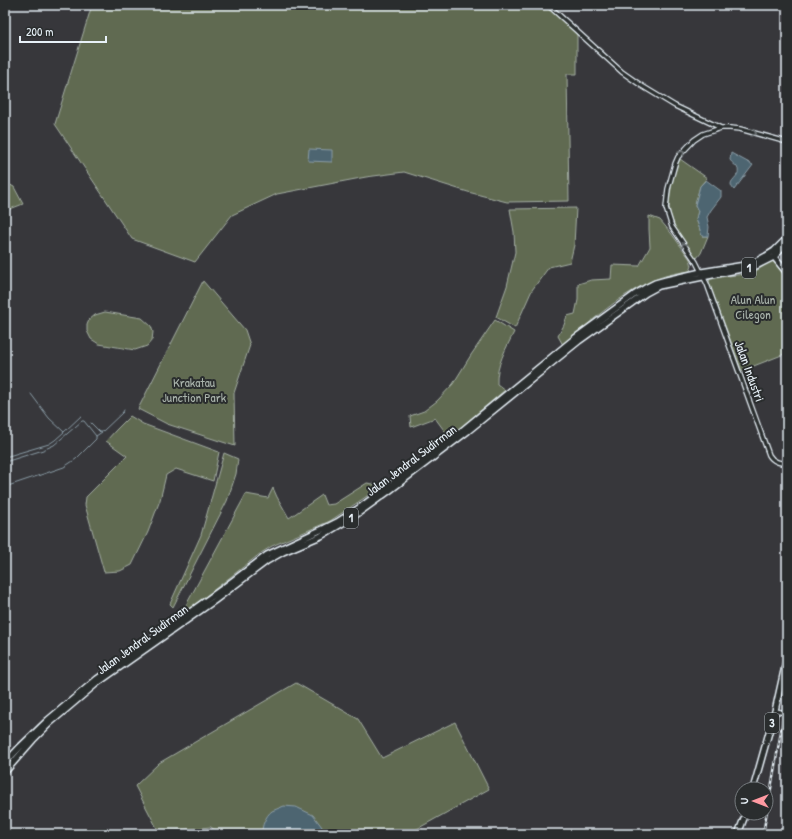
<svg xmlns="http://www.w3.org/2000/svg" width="792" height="839" font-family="'Patrick Hand',sans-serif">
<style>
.green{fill:#616b51;stroke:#a4aea4}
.water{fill:#4d6571;stroke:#8b9da7}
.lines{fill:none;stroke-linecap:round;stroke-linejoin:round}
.stream{stroke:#8b9da7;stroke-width:1}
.tertiary-casing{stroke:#e8f1f8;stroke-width:6}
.trunk-casing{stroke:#e8f1f8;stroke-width:8}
.tertiary{stroke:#2a2d2e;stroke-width:3.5}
.trunk{stroke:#2a2d2e;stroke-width:5}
.rail-casing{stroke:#e8f1f8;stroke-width:2.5}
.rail{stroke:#2a2d2e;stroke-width:1;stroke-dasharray:3;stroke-linecap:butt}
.oneway{stroke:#6c7275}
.labels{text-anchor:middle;stroke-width:4;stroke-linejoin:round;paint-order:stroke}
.shield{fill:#2a2d2e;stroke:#afb6bb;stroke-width:1}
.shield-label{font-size:12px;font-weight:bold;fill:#e8f1f8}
.park-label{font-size:13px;fill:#abb5ad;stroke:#2a2d2e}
.street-label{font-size:13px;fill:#e8f1f8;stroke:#2a2d2e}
</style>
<rect width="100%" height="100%" fill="#37373b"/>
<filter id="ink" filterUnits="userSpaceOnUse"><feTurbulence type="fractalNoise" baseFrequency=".025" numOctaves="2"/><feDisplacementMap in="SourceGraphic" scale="8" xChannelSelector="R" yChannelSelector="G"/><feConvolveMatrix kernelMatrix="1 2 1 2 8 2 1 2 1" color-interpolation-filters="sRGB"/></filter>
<g filter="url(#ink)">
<path class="green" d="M 92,5 L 546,5 L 577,32 L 577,74 L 567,74 L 569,201 L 507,202 L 468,192 L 404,172 L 366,177 L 277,194 L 232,215 L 195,262 L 132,239 L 55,124 Z
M 680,159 L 707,178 L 700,186 L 695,205 L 698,211 L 696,219 L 699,227 L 702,236 L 708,236 L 701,253 L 697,258 C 689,252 685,244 680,236 C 676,229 672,221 670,213 C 667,199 674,172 680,159 Z
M 5,182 L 14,187 L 23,204 L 5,211 Z
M 576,208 L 574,245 L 570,262 L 549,267 L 532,290 L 515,328 L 496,317 L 507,286 L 515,252 L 514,232 L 510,209 Z
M 649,216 L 660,220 L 671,233 L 690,259 L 692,266 L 690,271 C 675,273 661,276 648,283 C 616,297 590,323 563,345 L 558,336 L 564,325 L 567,316 L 575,314 L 578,300 L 578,284 L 591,280 L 611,279 L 612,265 L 639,266 L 650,247 L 649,229 Z
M 774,259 L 787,275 L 787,353 L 746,369 L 742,371 L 709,283 L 710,278 L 746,274 L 756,271 Z
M 203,281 L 245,330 L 250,345 L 234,393 L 235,446 L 167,424 L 138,409 Z
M 105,312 L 142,318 L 151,326 L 153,332 L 152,340 L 147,346 L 135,350 L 99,344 L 91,339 L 87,331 L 87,325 L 89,320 L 95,315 Z
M 495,320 L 514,332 C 506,349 496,365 497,384 L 505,390 L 449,437 L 435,418 L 411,427 L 410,416 L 424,411 L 437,401 L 453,384 L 471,355 Z
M 130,416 L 143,424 L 219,452 L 213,481 L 176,469 L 166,475 L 160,500 L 148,532 L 132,565 L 120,571 L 104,572 L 85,505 L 86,497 L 127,456 L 106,441 L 116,430 Z
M 224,453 L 238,459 L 236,474 L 227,501 L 173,607 L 170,604 L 201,535 Z
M 367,483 L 373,484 L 382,486 L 330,521 L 272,546 L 261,553 L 187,611 L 185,607 L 246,494 L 268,498 L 273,488 L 277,497 L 289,518 L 322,495 L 326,505 L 334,504 Z
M 296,683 L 358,719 L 382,758 L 455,722 L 489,789 L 408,834 L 219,834 L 211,827 L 159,832 L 135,786 L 159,763 Z"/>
<path class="water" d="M 309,149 L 332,150 L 332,162 L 308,161 Z
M 731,153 L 753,165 L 734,190 C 733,189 731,186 731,184 C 731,179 742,175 737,167 C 735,165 732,163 730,160 Z
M 706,180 L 721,191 L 721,197 L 711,210 L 707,217 L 709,227 L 708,236 L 702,236 L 699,227 L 696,219 L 698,211 L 695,205 L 700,186 Z
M 284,806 L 296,807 L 313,815 L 322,827 L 321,834 L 262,834 C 261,827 266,815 272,811 C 276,809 280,808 284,806 Z"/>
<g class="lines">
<path class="stream" d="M 736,5 L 737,6
M 31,394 L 49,418 L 64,432 L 81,416
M 91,423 L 100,432 L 102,432 L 123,412 L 124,410
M 5,457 L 49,444 L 55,440 L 64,432
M 5,462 L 43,450 L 54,445 L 82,421 L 84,421 L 96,436
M 5,487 L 64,467 L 76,459 L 96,439 L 96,436 L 102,432"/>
<defs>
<path id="tertiary" d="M 548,5 L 622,72 L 642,86 L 675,106 L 721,128
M 787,142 L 740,129 L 730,128 L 721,128 L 703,134 L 694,140 L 678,157 L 675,164 L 668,189 L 666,208 L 672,227 L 696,262 L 707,284 L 769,455 C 773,462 780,463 787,464
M 775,711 L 787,713"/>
<path id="trunk" d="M 774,257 L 787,273
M 5,763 L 20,747 L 48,720 L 97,679 L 222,589 L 267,555 L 325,528 L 337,522 L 362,506 L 453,438 L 575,338 L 634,295 L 647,287 L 655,283 L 666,280 L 701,272 L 745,265 L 755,262 L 766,256 L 774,251 L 787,238
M 5,772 L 33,740 L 50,723 L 96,684 L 214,601 L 267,561 L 283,552 L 321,536 L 353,517 L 389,491 L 468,431 L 579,341 L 646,293 L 659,286 L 669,284 L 756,266 L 774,257 L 787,243
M 753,789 L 775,711 L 787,657
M 738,834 L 746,813"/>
</defs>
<use href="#tertiary" class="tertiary-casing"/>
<use href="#trunk" class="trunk-casing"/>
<use href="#tertiary" class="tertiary"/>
<use href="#trunk" class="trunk"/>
<defs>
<path id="rail" d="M 763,834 L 787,697"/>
</defs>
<use href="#rail" class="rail-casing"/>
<use href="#rail" class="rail"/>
</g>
<defs><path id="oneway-chevron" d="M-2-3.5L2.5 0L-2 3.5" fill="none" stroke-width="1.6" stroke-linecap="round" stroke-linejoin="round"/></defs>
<g class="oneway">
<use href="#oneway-chevron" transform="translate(754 133) rotate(15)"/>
<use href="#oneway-chevron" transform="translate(682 153) rotate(-49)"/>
<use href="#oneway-chevron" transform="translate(684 245) rotate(-123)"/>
</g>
</g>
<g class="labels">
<g class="shield">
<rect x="742" y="258" width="14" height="20" rx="3"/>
<rect x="344" y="508" width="14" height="20" rx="3"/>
<rect x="765" y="713" width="14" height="20" rx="3"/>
</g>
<g class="shield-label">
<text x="749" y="272">1</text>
<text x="351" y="522">1</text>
<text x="772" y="727">3</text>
</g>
<g class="park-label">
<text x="753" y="304">Alun Alun<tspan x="753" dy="15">Cilegon</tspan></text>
<text x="194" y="387">Krakatau<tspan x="194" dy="15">Junction Park</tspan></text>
</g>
<g class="street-label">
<text transform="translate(750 371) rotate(70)" y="5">Jalan Industri</text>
<text transform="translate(411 460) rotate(-37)" y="5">Jalan Jendral Sudirman</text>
<text transform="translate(142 639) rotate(-36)" y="5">Jalan Jendral Sudirman</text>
</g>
</g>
<rect width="792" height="839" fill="none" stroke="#2a2d2e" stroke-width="20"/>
<rect x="10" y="10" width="772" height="819" fill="none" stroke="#e8f1f8" stroke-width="1.5" filter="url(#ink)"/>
<g transform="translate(754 801) rotate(270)"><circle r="19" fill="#2a2d2e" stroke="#767b7f"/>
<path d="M0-3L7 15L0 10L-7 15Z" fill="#ff9aa2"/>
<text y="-6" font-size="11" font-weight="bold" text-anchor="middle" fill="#e8f1f8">U</text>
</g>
<path d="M20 36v6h86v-6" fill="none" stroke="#e8f1f8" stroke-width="2"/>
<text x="26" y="36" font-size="12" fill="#e8f1f8" stroke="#2a2d2e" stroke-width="3" paint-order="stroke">200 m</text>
</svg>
